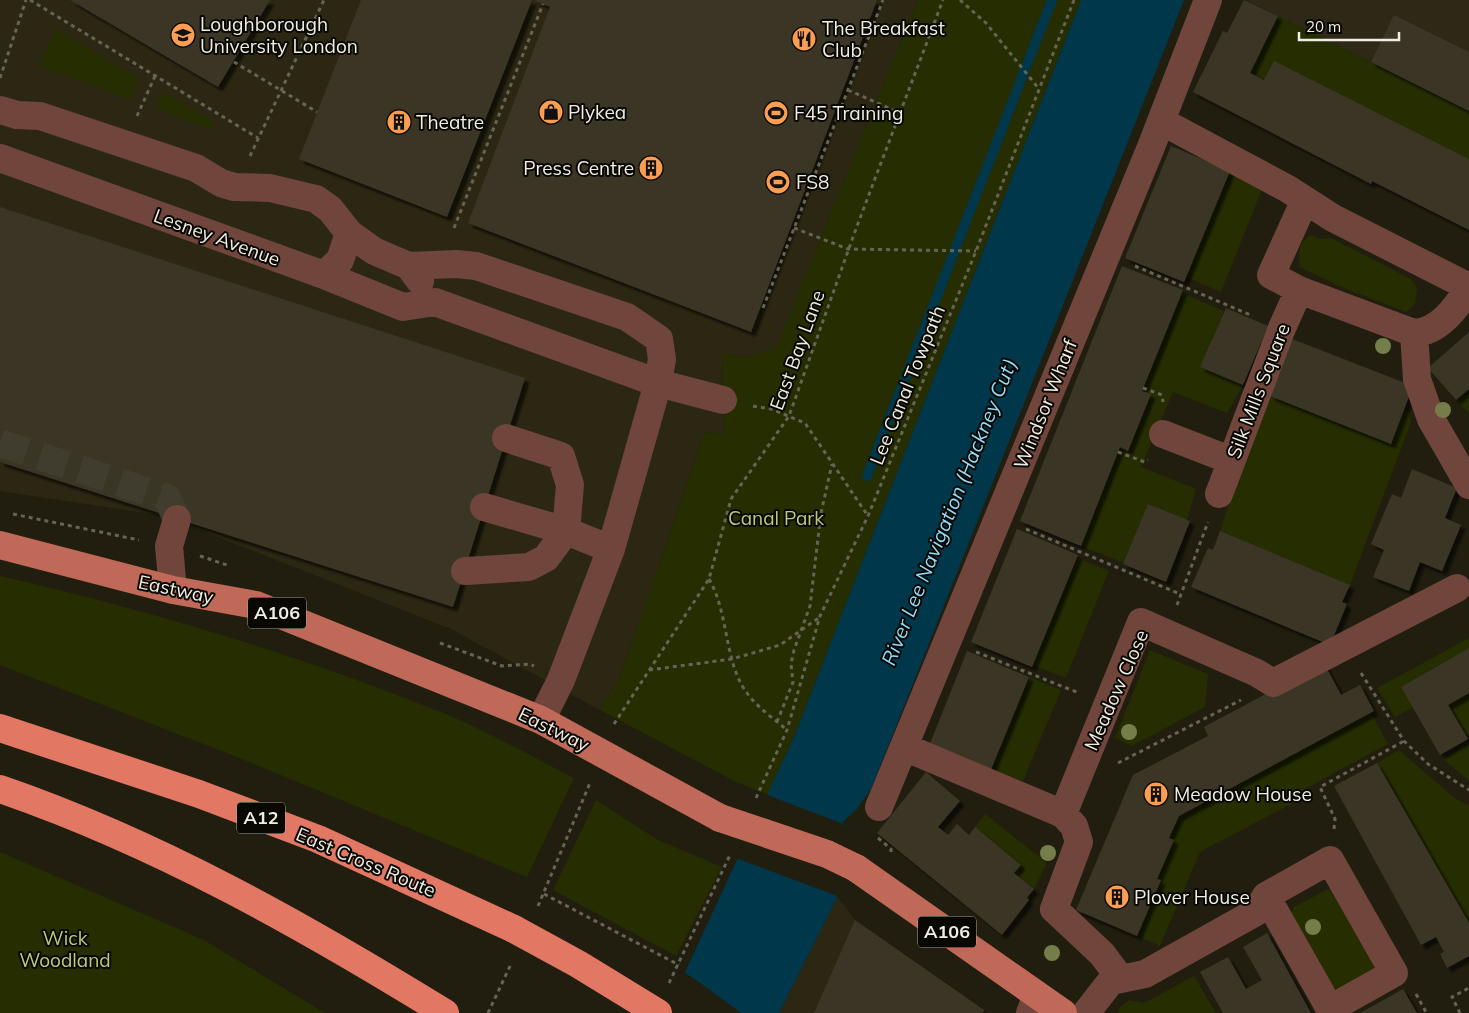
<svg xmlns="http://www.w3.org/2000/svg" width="1469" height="1013" font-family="Mulish,sans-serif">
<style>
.built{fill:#2b2712}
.education{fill:#2e2817}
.green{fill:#252d01}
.water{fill:#00374a}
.pier{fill:#211e0f}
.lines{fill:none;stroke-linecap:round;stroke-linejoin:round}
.stream{stroke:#00374a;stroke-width:10}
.building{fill:#3a3627;filter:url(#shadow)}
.minor-tunnel{stroke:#403d2f;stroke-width:28;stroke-dasharray:28 14;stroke-linecap:butt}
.path{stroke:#676457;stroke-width:3;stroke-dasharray:4 4;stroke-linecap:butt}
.minor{stroke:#70453c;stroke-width:28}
.major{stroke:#c16958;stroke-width:28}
.highway{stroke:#e27763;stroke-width:28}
.major-bridge{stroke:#c16958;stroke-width:28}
.highway-bridge{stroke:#e27763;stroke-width:28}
.tree{fill:#757e4a}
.labels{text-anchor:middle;stroke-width:4;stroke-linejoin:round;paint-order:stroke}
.shield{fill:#090803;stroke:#aba9a0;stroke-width:1}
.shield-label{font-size:18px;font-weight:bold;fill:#f0eee4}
.poi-label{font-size:19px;fill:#f0eee4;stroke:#090803;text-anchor:start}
.street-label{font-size:19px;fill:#f0eee4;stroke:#090803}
.park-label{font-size:19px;fill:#bacc7b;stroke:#090803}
.water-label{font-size:20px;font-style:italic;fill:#94dcfd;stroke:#090803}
</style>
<defs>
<filter id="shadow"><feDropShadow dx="4.5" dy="4.5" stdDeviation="1" flood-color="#0009"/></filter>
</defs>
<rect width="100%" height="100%" fill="#211e0f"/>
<path class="built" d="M 0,0 L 918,0 L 776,349 L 747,357 L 722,354 L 724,434 L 705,432 L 621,674 L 600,710 L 451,629 L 165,516 L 0,491 Z
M 837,896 L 855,920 L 984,1010 L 983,1013 L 779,1013 Z"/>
<path class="education" d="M 1246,0 L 1469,0 L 1469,111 L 1278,16 Z"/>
<path class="green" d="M 918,0 L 1081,0 L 794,737 L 768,795 L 734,781 L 600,710 L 621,674 L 705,432 L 724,434 L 722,354 L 747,357 L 776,348 Z
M 1278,16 L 1469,111 L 1469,159 L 1250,73 Z
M 55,28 L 139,79 L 130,99 L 40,66 Z
M 163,92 L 214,122 L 210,130 L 157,108 Z
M 1228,173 L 1263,187 L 1221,292 L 1186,277 Z
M 1311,235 L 1320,239 L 1331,238 L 1411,279 L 1417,288 L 1415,304 L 1406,312 L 1339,286 L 1300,267 C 1299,252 1297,243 1311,235 Z
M 1182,293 L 1224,311 L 1201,367 L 1243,385 L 1227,413 L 1173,392 L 1141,467 L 1196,489 L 1187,520 L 1124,563 L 1081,546 L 1120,447 L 1128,451 L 1151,395 L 1142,391 Z
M 1469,389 L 1469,414 L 1456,400 Z
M 1270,396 L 1391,444 L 1404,410 L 1409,412 L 1411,422 L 1350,585 L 1220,531 L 1245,457 Z
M 1077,558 L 1109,571 L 1066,678 L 1033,665 Z
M 0,576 C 153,611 303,656 448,715 C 491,733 533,757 574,778 L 527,877 L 237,757 L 0,665 Z
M 1469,638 L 1469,648 L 1401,687 L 1413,707 L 1395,717 L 1377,688 Z
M 1150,650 L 1208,674 L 1205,707 L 1132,746 L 1115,738 Z
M 1029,677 L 1061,690 L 1023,781 L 991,769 Z
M 1469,693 L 1469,734 L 1466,736 L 1448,705 Z
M 1371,713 L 1388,744 L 1307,788 L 1310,794 L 1200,852 L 1160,946 L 1137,936 L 1160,880 L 1157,879 L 1173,840 L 1169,838 L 1179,816 Z
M 1469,743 L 1469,781 L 1442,758 Z
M 1399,750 L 1456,799 L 1469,805 L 1469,923 L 1377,763 Z
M 596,800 L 658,840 L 722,867 L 676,956 L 553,890 Z
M 985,814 L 1047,863 L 1034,889 L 1014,873 L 1021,865 L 975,827 Z
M 0,852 L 204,940 L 325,1013 L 0,1013 Z
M 1328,889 L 1337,893 L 1377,966 L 1374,973 L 1339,990 L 1333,987 L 1291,913 L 1294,907 Z
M 1194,976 L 1216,1013 L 1117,1013 L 1121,1006 L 1129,1000 L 1144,1003 Z"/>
<path class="water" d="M 1081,0 L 1184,0 L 872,787 L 857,809 L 842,823 L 869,834 L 779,1013 L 666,1013 L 794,737 Z"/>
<path class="pier" d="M 765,794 L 869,834 L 840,897 L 736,858 Z
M 682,971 L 699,982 L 741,1013 L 663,1013 Z"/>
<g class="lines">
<path class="stream" d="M 867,476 L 1052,0"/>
</g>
<path class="building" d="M 70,0 L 270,0 L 218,87 Z
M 361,0 L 532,0 L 447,217 L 299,159 Z
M 534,0 L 877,0 L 751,332 L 468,223 L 550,7 Z
M 1244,0 L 1278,16 L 1250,73 L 1264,80 L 1274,61 L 1469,159 L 1469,230 L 1372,181 L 1371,184 L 1193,92 L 1223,31 L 1227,33 Z
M 1394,15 L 1469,52 L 1469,111 L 1371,62 Z
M 1171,146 L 1230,171 L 1184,282 L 1125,258 Z
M 0,207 L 525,378 L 453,607 L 0,462 Z
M 1122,266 L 1183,290 L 1142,391 L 1151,394 L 1128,451 L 1120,447 L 1081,546 L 1020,521 Z
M 1226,308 L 1268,326 L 1243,385 L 1200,367 Z
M 1469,332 L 1469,389 L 1456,400 L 1428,368 Z
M 1292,339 L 1413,386 L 1391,444 L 1270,396 Z
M 1412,469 L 1457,488 L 1445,518 L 1461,525 L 1442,571 L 1420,562 L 1409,591 L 1373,577 L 1384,550 L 1371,544 L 1392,494 L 1401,498 Z
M 1148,504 L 1190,521 L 1166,582 L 1123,564 Z
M 1017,529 L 1078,555 L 1032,667 L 971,642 Z
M 1220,531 L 1350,585 L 1342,602 L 1347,604 L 1330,645 L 1191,587 L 1208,548 L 1213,550 Z
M 1469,648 L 1469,693 L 1448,705 L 1468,739 L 1440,755 L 1401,687 Z
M 967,651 L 1029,677 L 990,772 L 929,746 Z
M 1324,663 L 1341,695 L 1360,685 L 1374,711 L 1179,816 L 1169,838 L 1174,840 L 1157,879 L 1161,880 L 1137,936 L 1076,910 L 1133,775 L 1208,736 L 1204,727 Z
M 1377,763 L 1469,923 L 1469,956 L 1447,968 L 1440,954 L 1444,952 L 1436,937 L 1421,945 L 1334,786 Z
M 926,772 L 960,801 L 938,827 L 948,835 L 957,824 L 969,835 L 975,827 L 1021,865 L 1014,873 L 1034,889 L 1027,898 L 1029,900 L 1002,935 L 877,833 Z
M 855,920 L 984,1010 L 983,1013 L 814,1013 Z
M 1267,933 L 1311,1013 L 1223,1013 L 1200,972 L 1228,957 L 1246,989 L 1262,980 L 1243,947 Z
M 1403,989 L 1417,1013 L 1360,1013 Z"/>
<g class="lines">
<path class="minor-tunnel" d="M 0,443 L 167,498 L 177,519"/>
<path class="path" d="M 30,0 L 258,138
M 960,0 L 986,23 L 1039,89
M 234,62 L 317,112
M 0,78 L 26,0
M 848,90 L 900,113
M 137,116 L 155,76
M 250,156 L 324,0
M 454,228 L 543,4
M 794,228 L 848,249 L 976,251
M 1135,266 L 1253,316
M 763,308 L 883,0
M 1143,388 L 1162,395 L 1163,402
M 753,406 L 771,409 L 805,423 L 868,516
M 1118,452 L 1145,462 L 1148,460
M 13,514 L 139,540
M 1026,529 L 1180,594
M 200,556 L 230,566
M 709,579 C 729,613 724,663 747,693 C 757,707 774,719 787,730
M 1177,605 L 1208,522
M 440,643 L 502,666 L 530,664 L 534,666
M 976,652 L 1079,693
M 649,670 L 732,659 L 780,645 L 820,617
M 1361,673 L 1404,741 L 1428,764 L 1469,790
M 777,722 L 793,682 L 791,664 L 794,650 L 810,606 L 821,513 L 832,464
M 614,724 L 709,579 L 731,499 L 789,416 L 857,226 L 943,0
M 1118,763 L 1241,700
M 756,798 L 787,730 L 820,616 L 868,516 L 976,251 L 1074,0
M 1334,829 L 1335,819 L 1320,787 L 1404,741
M 878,838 L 891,849 L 891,853
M 544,894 L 679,965
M 538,906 L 590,783
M 669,983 L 731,853
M 1416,994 L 1426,1012
M 488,1013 L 511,964
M 1460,1013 L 1452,997 L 1469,988"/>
<path class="minor" d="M 0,110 L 17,115 L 40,116 L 196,168 L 221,183 L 234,187 L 270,188 L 316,199 L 330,209 L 349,233 L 374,251 L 409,266 L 420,281
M 1161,121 L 1288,189 L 1333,218 L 1469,287
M 0,158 L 324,275 L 403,307 L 435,302 L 658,383 L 723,400
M 1305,200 L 1271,275 L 1299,290 L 1414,333 C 1439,332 1456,308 1469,288
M 409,266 L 456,264 L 476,266 L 627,317 L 659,339 L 662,359 L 658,383 L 611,549 L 561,680 L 541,720
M 324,275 L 340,260 L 349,233
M 1414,333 L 1417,379 L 1431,419 L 1469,485
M 1163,434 L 1230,460
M 1219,494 L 1282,328 L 1299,290
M 484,507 L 566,531 L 611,549
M 465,571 L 529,567 L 546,558 L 566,531 L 570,485 L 561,456 L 506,438
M 173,590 L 169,546 L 177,519
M 904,747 L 1063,814
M 879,807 L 1151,147 L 1208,0
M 1120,978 L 1102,954 L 1054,909 L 1079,842 L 1074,826 L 1063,814 L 1141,622 L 1257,673 L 1273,683 L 1457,588
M 1030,1013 L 1037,995
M 1086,1013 L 1111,981 L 1145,974 L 1256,912 L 1266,896 L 1330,860 L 1394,973 L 1330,1009 L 1266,896"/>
<path class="major" d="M 0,545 L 173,590 L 256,605 L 541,720 L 720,818
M 856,868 L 1063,1013"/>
<path class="highway" d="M 0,728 L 199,794 L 318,839 L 514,929
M 0,789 C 157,843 304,926 445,1013"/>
<path class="major-bridge" d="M 720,818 L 827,854 L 856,868"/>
<path class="highway-bridge" d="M 514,929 L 578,964 L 658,1013"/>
</g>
<g class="tree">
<circle cx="1383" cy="346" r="8"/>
<circle cx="1443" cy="410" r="8"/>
<circle cx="1129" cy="732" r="8"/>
<circle cx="1048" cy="853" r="8"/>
<circle cx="1313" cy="927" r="8"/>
<circle cx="1052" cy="953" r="8"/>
</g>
<defs>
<symbol id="university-disc" viewBox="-11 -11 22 22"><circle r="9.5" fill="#fb9e52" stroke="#090803"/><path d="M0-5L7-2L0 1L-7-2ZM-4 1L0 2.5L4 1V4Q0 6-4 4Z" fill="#111"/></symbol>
<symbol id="restaurant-disc" viewBox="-11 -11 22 22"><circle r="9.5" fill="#fb9e52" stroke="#090803"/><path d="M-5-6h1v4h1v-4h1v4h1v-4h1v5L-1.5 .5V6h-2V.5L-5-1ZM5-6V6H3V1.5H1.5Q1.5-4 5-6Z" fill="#111"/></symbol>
<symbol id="shop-disc" viewBox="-11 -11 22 22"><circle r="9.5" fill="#fb9e52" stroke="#090803"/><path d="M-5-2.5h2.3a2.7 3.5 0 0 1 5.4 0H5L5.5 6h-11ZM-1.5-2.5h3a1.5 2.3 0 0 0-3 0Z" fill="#111"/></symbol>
<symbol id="stadium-disc" viewBox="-11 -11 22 22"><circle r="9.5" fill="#fb9e52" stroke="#090803"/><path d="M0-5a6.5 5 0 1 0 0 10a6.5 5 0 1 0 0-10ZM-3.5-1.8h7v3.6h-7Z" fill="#111"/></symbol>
<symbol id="building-disc" viewBox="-11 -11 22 22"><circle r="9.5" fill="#fb9e52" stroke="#090803"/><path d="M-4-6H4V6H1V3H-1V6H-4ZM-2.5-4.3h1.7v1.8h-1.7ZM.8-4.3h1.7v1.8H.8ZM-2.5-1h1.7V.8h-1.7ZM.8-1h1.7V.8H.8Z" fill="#111"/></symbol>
</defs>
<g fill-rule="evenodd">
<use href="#university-disc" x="169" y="21" width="28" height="28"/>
<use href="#restaurant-disc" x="790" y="25" width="28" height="28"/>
<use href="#shop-disc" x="537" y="98" width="28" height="28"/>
<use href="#stadium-disc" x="762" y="99" width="28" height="28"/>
<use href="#building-disc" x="385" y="108" width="28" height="28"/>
<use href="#building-disc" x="637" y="154" width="28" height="28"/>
<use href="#stadium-disc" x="764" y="168" width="28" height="28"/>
<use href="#building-disc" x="1142" y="780" width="28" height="28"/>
<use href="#building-disc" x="1103" y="883" width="28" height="28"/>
</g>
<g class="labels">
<g class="shield">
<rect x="248" y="597.5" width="58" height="31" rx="4"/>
<rect x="237" y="802.5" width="48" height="31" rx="4"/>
<rect x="918" y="916.5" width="58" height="31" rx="4"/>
</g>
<g class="shield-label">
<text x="277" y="619">A106</text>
<text x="261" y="824">A12</text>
<text x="947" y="938">A106</text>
</g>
<g class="poi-label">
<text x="200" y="31">Loughborough<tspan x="200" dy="22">University London</tspan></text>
<text x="822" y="35">The Breakfast<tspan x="822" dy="22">Club</tspan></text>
<text x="568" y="119">Plykea</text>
<text x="794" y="120">F45 Training</text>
<text x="416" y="129">Theatre</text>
<text x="634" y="175" text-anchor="end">Press Centre</text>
<text x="796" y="189">FS8</text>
<text x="1174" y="801">Meadow House</text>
<text x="1134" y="904">Plover House</text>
</g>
<g class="street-label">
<text transform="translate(217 237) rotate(20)" y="7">Lesney Avenue</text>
<text transform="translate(797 350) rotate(-70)" y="7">East Bay Lane</text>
<text transform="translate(907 385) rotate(-68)" y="7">Lee Canal Towpath</text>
<text transform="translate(1258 391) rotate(-69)" y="7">Silk Mills Square</text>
<text transform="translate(1045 404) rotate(-68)" y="7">Windsor Wharf</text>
<text transform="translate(176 589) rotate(12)" y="7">Eastway</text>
<text transform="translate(1116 690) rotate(-66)" y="7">Meadow Close</text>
<text transform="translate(554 729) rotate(26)" y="7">Eastway</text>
<text transform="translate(366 862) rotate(23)" y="7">East Cross Route</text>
</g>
<g class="park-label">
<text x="776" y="525">Canal Park</text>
<text x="65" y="945">Wick<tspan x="65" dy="22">Woodland</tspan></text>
</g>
<g class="water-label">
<text transform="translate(949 512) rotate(-68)" y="7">River Lee Navigation (Hackney Cut)</text>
</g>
</g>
<path d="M1299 32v8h100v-8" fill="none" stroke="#f0eee4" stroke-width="2.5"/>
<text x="1306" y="32" font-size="15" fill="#f0eee4" stroke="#090803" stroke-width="4" paint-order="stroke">20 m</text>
</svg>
